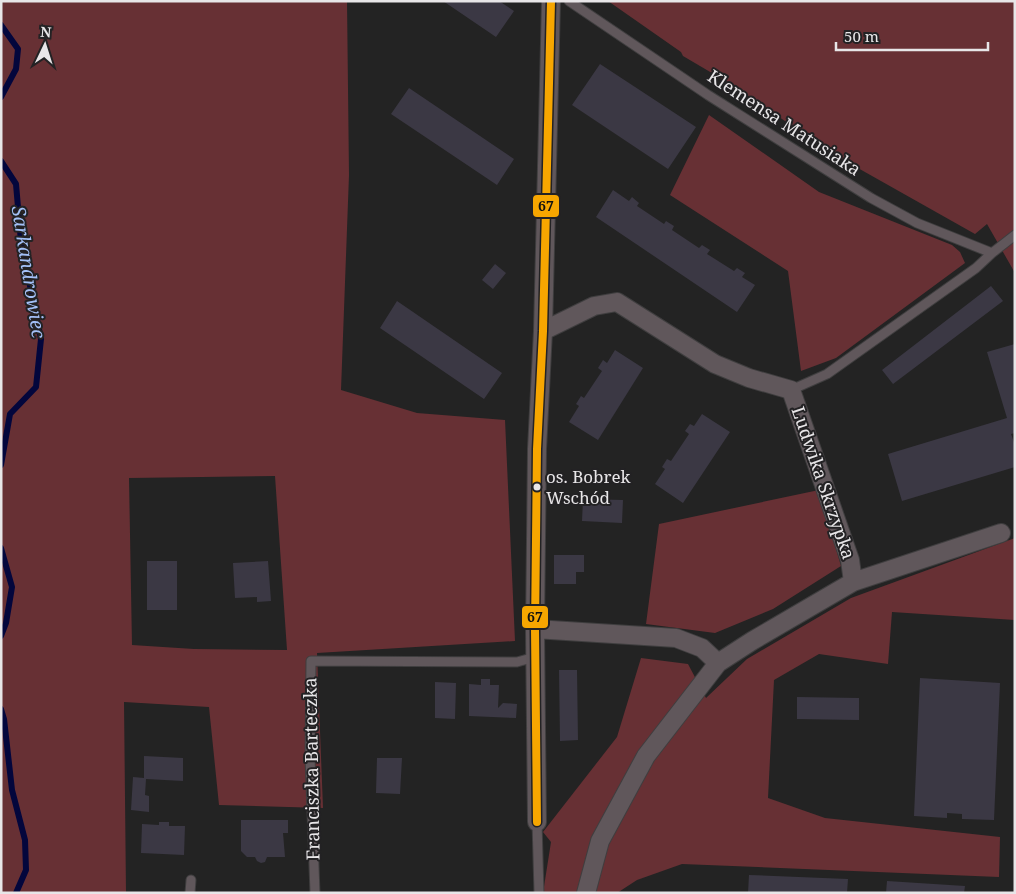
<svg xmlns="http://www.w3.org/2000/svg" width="1016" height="894" font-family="'Noto Serif',serif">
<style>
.green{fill:#673034;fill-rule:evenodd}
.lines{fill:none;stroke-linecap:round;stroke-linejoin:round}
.stream{stroke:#03063c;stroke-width:6}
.building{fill:#3b3844}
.service-casing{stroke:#3f3e3f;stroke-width:11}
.minor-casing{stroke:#3f3e3f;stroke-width:20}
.service{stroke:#60575b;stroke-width:9}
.minor{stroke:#60575b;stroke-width:18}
.bus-1-casing{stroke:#232224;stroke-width:11}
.bus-1{stroke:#f7a600;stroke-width:8}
.bus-dot{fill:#e8e6e8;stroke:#232224;stroke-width:2}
.labels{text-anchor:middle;stroke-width:4;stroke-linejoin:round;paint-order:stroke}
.bus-label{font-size:17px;fill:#e8e6e8;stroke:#232224;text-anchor:start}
.street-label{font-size:18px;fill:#e8e6e8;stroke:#232224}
.water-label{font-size:19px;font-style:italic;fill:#a3c0f7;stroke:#232224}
.line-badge{stroke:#232224;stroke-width:2}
.pale-badge-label{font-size:14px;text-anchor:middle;font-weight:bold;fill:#111}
</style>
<rect width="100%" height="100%" fill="#232323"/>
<path class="green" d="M 1,1 L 347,1 L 349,175 L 341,390 L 417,413 L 505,420 L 515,641 L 317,653 L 323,808 L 219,805 L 209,707 L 124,702 L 126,893 L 1,893 ZM 275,476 L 287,650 L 194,649 L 132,645 L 129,478 Z
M 608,1 L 1015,1 L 1015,273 L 987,224 L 975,234 L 833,154 L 734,86 L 683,56 L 681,52 Z
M 709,115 L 819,192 L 952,245 L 960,252 L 965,263 L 836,358 L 801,371 L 788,271 L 670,195 Z
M 819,490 L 841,566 L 773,609 L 715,633 L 646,624 L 659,524 Z
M 1015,538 L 1015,620 L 892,612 L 888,664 L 819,654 L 774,680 L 768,798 L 825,818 L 1000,837 L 999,877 L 682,864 L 637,880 L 617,893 L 543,893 L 551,842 L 543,832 L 617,737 L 641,658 L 688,664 L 706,698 L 747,659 L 851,598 Z"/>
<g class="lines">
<path class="stream" d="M 1,25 L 18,49 L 16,69 L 1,97
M 1,161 L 16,184 L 21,242 L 41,339 L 36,387 L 10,414 L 1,465
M 1,548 L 12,587 L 6,623 L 1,636
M 1,709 L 4,719 L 12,790 L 25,840 L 26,870 L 16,893"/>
</g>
<path class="building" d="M 443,1 L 499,1 L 514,11 L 496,37 Z
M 600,64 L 696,127 L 668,169 L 572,105 Z
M 409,88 L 514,159 L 497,185 L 391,114 Z
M 613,190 L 629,201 L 632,197 L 639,203 L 637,206 L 664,224 L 666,221 L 674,226 L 672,230 L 699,248 L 702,245 L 710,250 L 707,254 L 734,271 L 737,268 L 745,273 L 742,277 L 755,285 L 737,312 L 596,217 Z
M 495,264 L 506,273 L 493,289 L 482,280 Z
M 991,286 L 1003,301 L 893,384 L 882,370 Z
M 397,301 L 502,373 L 484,399 L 380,328 Z
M 1015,344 L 1015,433 L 1011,434 L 1015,445 L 1015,467 L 902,501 L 888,454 L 1007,418 L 987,352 Z
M 615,350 L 643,368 L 598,440 L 569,422 L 579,406 L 576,404 L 581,396 L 584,398 L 602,371 L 598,368 L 603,360 L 607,363 Z
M 702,414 L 730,432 L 683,503 L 655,484 L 665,469 L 662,467 L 667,459 L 671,461 L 689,434 L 685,431 L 690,424 L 694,426 Z
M 583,499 L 623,500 L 622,523 L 582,521 Z
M 554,555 L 584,555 L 584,572 L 576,572 L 576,584 L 554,584 Z
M 147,561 L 177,561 L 177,610 L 147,610 Z
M 268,561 L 271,601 L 257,602 L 257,597 L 235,598 L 233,563 Z
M 559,670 L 577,670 L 578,740 L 560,741 Z
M 920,678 L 1000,683 L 994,820 L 962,819 L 962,814 L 947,813 L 947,818 L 914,816 Z
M 481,679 L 490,679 L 490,685 L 499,685 L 498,708 L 503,703 L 517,704 L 516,718 L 469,716 L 469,684 L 481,685 Z
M 435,682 L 456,683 L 455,719 L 435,718 Z
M 797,697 L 859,698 L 859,720 L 797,719 Z
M 144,756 L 183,758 L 183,781 L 146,779 L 145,795 L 149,796 L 149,812 L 131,810 L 133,777 L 144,778 Z
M 377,758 L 402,758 L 400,794 L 376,793 Z
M 241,820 L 288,820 L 288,833 L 283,833 L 285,857 L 267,857 L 265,862 L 261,863 L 257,861 L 255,857 L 247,857 L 241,851 Z
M 159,822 L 169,822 L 169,826 L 185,826 L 184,855 L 141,853 L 142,824 L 159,825 Z
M 749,875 L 848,879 L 847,893 L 748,893 Z
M 887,881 L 965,886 L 964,893 L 886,893 Z"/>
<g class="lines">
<defs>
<path id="service" d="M 569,1 L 708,95 L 871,198 L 917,223 L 992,253
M 791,390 L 827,374 L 976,268 L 992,253 L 1015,235
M 537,822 L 539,893
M 190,893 L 191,880
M 315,893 L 310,757 L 311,661 L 517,662 L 535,657"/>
<path id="minor" d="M 543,331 L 594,306 L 617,302 L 715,364 L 749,378 L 791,390 L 850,560 L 853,582
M 535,629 L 676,638 L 702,648 L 718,663
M 537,822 L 535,629 L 537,449 L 543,331 L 551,1
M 586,893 L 600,841 L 646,756 L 718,663 L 752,641 L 853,582 L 1001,533"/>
</defs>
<use href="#service" class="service-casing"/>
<use href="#minor" class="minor-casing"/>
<use href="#service" class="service"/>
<use href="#minor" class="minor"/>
<defs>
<path id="bus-1" d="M 537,822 L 535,629 L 537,449 L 543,331 L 551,1"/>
</defs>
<use href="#bus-1" class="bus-1-casing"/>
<use href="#bus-1" class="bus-1"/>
</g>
<circle class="bus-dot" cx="537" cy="487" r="4.5"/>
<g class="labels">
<g class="bus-label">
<text x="546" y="483">os. Bobrek<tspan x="546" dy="21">Wschód</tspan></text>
</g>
<g class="street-label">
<text transform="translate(784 123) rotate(33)" y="6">Klemensa Matusiaka</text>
<text transform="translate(823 483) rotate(71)" y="6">Ludwika Skrzypka</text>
<text transform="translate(312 769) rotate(-91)" y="6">Franciszka Barteczka</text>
</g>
<g class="water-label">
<text transform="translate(29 272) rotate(81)" y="7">Sarkandrowiec</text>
</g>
</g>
<g class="line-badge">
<rect x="532" y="194" width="28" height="24" rx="5" fill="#f7a600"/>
<rect x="521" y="605" width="28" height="24" rx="5" fill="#f7a600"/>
</g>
<g class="pale-badge-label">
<text x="546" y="211">67</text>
<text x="535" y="622">67</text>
</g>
<rect width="1016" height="894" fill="none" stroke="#e8e6e8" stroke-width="5"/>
<g transform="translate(45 45) rotate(4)" stroke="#232224" stroke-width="4" paint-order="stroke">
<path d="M0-4L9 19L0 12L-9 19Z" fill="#e8e6e8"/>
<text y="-8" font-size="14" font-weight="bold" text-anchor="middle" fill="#e8e6e8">N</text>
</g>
<path d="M836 42v8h152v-8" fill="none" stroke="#e8e6e8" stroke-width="2.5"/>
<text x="844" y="42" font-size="15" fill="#e8e6e8" stroke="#232224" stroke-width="4" paint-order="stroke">50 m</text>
</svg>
